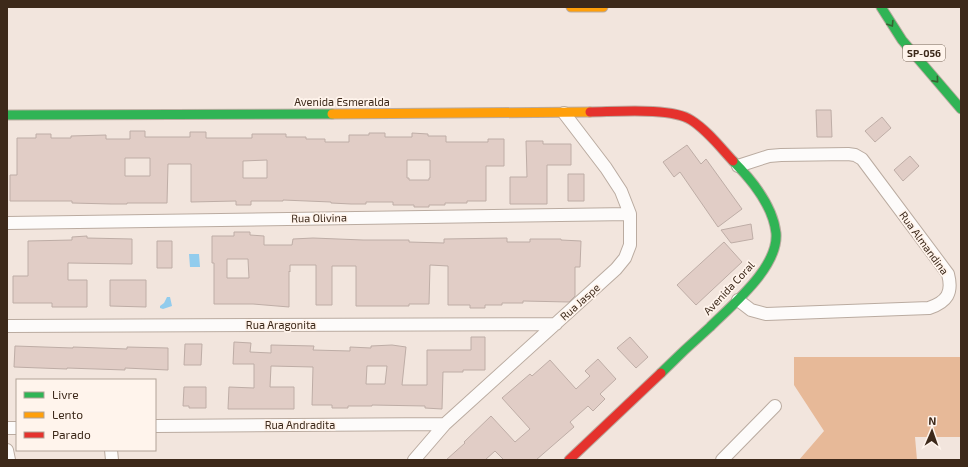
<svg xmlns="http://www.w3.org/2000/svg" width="968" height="467" font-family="'Exo 2',sans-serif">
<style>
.forest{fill:#e7b998}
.water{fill:#92cced}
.building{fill:#e1cdc6;stroke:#beada6;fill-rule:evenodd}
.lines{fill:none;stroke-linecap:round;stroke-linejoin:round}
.street-casing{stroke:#baaba0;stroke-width:14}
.fast-casing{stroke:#baaba0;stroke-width:11}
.slow-casing{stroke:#baaba0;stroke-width:11}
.jam-casing{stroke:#baaba0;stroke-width:11}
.street{stroke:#fdfbfa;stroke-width:12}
.fast{stroke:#30b455;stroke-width:9}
.slow{stroke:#ff9f0a;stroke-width:9}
.jam{stroke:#e5322d;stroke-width:9}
.oneway{stroke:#386132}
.labels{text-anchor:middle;stroke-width:3.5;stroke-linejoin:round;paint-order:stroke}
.shield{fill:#fff4ec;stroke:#776659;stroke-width:1}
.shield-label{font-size:10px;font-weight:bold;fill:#3d291a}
.street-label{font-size:11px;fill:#3d291a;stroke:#fff4ec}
</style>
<rect width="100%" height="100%" fill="#f2e5dd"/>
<path class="forest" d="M 794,357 L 961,357 L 961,437 L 915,437 L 917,460 L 799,460 L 824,431 L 794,385 Z"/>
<path class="water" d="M 189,254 L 199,254 L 200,267 L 190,267 Z
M 167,297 L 170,297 L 172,306 L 163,309 L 160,308 L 160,306 L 164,303 Z"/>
<path class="building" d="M 816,110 L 831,110 L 832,137 L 817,137 Z
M 882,117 L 891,128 L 875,142 L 865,131 Z
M 130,131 L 145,131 L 145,137 L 190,137 L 190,132 L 206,132 L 206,138 L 252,138 L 252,134 L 286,134 L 286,137 L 306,137 L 306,139 L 325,139 L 325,142 L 349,142 L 349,135 L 369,135 L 369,133 L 385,133 L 385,137 L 412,137 L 412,133 L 428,134 L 428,136 L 446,136 L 446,142 L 488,142 L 488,139 L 504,139 L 504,166 L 486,166 L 486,201 L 467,201 L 467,203 L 445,203 L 445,205 L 429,205 L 429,207 L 414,207 L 414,205 L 393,205 L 393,202 L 366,202 L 366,204 L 351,204 L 331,203 L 331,202 L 283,200 L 283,201 L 251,201 L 251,205 L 236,205 L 236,201 L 191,202 L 191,164 L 168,164 L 167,203 L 127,203 L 127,204 L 111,204 L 72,203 L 72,201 L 10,201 L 10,175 L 17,175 L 17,138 L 36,138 L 36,134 L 51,134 L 51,138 L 71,138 L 71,136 L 106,135 L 106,139 L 130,139 ZM 125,158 L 150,158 L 150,176 L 125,176 ZM 267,160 L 267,178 L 243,178 L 243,161 ZM 407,160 L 430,160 L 430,178 L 429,178 L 429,180 L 409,180 L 409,178 L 407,178 Z
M 526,141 L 543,141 L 543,144 L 571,144 L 571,165 L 547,165 L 547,204 L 510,204 L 510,177 L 527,177 Z
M 687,145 L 701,164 L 706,159 L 742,209 L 718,227 L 680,172 L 674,177 L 663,162 Z
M 910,156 L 919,166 L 903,181 L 894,170 Z
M 568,174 L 584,174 L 584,201 L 568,201 Z
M 751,224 L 753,239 L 731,243 L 721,230 Z
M 234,232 L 250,232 L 250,235 L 264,236 L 264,245 L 292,245 L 293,239 L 313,238 L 363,240 L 409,240 L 409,242 L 444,243 L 444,239 L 507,238 L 507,242 L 530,242 L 530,239 L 561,239 L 561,240 L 581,241 L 580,267 L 575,267 L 575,296 L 569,302 L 523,301 L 523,303 L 502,303 L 502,305 L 485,305 L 485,308 L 470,308 L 470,305 L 448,305 L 448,266 L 430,265 L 429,304 L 409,304 L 409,306 L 356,306 L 356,266 L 332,266 L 332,305 L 316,305 L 316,265 L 290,265 L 290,272 L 289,271 L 289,307 L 253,304 L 214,304 L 214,263 L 212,263 L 212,236 L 234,236 ZM 227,259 L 248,259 L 249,278 L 227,278 Z
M 87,236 L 87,238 L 132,239 L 132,264 L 68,263 L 68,280 L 87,280 L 87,307 L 52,307 L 52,303 L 13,303 L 13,276 L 28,276 L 28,241 L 72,240 L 72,237 Z
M 157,241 L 172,241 L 172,268 L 157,268 Z
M 724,242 L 742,262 L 696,305 L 677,285 Z
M 110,280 L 146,280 L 146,307 L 110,306 Z
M 471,337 L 485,337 L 485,370 L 463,370 L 463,372 L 443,372 L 442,409 L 425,408 L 425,406 L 372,405 L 372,406 L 348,406 L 348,408 L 332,408 L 332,405 L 312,405 L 313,367 L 271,366 L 270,387 L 294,387 L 294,409 L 228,409 L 229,387 L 254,388 L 254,364 L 233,364 L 234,342 L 251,343 L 250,352 L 271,353 L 271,345 L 314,346 L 313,350 L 350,351 L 350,347 L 371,348 L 371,346 L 392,345 L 406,347 L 402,385 L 427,385 L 427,350 L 471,350 ZM 367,366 L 387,366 L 385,384 L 366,384 Z
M 630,337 L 648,357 L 636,368 L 617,348 Z
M 185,344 L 202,344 L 201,365 L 184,365 Z
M 15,346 L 73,348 L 73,347 L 127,349 L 127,347 L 168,348 L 168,370 L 125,368 L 125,370 L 67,368 L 67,369 L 14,367 Z
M 598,359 L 616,379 L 600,394 L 605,399 L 593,411 L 588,406 L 570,422 L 574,427 L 536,460 L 504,460 L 495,451 L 485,460 L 446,460 L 465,443 L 464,442 L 491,416 L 515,442 L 530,429 L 502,398 L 530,374 L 532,376 L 550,360 L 576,389 L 590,376 L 585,371 Z
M 184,387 L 206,387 L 206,408 L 189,408 L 189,406 L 183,406 Z"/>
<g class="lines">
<defs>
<path id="street" d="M 738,166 L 769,156 L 781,155 L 848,154 L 855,155 L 862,159 L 948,274 C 953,293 947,302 929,308 L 766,314 L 751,310 L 738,300
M 7,223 L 630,214
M 7,326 L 556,324
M 155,426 L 445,424
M 7,428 L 17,428
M 7,450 L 9,460
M 111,450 L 112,460
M 414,460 L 445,424 L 616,269 L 625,258 L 630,245 L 630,214 L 621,191 L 606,168 L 564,113
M 722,460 L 775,406"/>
<path id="fast" d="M 881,7 L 902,40 L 961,109
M 7,115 L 332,114
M 661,373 C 677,357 693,342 710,327 C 732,305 779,267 776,233 C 773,206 751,179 733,161"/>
<path id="slow" d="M 571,7 L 603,7
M 332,114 L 590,112"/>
<path id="jam" d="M 590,112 C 614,112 671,107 691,120 C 707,130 720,147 733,161
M 569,460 L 661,373"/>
</defs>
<use href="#street" class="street-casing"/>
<use href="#fast" class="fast-casing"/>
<use href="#slow" class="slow-casing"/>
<use href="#jam" class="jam-casing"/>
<use href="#street" class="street"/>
<use href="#fast" class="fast"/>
<use href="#slow" class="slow"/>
<use href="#jam" class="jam"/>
</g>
<defs><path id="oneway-chevron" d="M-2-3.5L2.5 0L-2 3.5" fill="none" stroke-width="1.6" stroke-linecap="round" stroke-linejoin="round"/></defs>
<g class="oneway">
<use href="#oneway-chevron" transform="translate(891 24) rotate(58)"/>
<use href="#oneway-chevron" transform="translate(936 80) rotate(49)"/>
</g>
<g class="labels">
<rect class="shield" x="903" y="45" width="42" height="16" rx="3"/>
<g class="shield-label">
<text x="924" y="57">SP-056</text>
</g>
<g class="street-label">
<text x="342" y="106">Avenida Esmeralda</text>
<text transform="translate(319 218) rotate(-1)" y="4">Rua Olivina</text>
<text transform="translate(924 243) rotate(54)" y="4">Rua Almandina</text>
<text transform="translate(729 288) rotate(-47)" y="4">Avenida Coral</text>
<text transform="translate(580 302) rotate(-42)" y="4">Rua Jaspe</text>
<text x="281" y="329">Rua Aragonita</text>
<text x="300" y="429">Rua Andradita</text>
</g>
</g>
<rect width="968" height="467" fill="none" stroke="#3d291a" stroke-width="16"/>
<rect x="16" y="379" width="140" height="72" fill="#fff4ec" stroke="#b1a398"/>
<rect x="24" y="392" width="20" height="6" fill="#30b455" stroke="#b1a398"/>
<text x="52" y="399" font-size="12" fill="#3d291a">Livre</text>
<rect x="24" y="412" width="20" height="6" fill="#ff9f0a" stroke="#b1a398"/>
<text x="52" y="419" font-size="12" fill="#3d291a">Lento</text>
<rect x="24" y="432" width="20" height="6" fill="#e5322d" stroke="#b1a398"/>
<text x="52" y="439" font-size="12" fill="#3d291a">Parado</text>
<g transform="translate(932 431) rotate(2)" stroke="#fff4ec" stroke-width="3" paint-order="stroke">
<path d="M0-3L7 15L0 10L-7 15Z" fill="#3d291a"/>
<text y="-6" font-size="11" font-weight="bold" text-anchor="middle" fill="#3d291a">N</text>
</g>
</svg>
